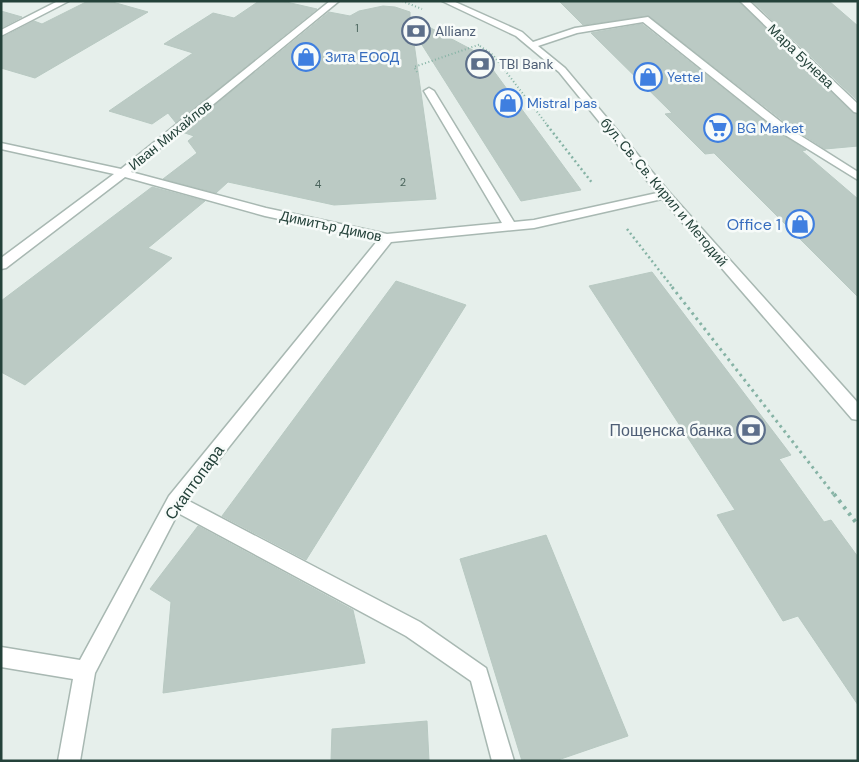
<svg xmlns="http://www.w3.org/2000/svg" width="859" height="762" font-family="'DM Sans',sans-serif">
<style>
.building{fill:#bbcac4;stroke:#b8c9c2}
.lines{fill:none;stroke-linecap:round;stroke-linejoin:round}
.minor-casing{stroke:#a8b8b2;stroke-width:3}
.path-far3{stroke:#86b3a5;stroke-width:2;stroke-dasharray:1 2.5;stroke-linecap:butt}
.path-far2{stroke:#86b3a5;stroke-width:2.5;stroke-dasharray:2 3;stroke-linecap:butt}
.path-far1{stroke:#86b3a5;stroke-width:3;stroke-dasharray:2.5 4;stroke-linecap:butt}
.path{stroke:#86b3a5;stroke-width:4;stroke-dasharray:3 5;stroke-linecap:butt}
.minor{fill:#fff;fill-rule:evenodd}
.labels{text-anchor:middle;stroke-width:5;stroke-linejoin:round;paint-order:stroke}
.far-number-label{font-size:11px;fill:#4a645c}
.far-service-label{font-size:14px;fill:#4e5e75;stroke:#f7fbf9;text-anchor:start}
.far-street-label{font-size:14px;fill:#24423a;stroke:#f7fbf9}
.far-shop-label{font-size:14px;fill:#366cbe;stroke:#f7fbf9;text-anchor:start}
.shop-label{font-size:16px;fill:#366cbe;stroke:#f7fbf9;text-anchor:end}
.service-label{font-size:16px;fill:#4e5e75;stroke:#f7fbf9;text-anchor:end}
.street-label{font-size:16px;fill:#24423a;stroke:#f7fbf9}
</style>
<rect width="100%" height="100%" fill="#e6efeb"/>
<path class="building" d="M 88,1 L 109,1 L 148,12 L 35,78 L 1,68 L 1,38 L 34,21 L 42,24 Z
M 259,1 L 282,1 L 317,9 L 176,123 L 168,113 L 152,124 L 109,111 L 193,53 L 164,44 L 213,13 L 234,18 Z
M 559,1 L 738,1 L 853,113 L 858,115 L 858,146 L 825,149 L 791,127 L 649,16 L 583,25 Z
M 752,1 L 829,1 L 858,26 L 858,101 Z
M 383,6 L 395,7 L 410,12 L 410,17 L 482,55 L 581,190 L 521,201 L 412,29 L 436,199 L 334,205 L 228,182 L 216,193 L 163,179 L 197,153 L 188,141 L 194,136 L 182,132 L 329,12 L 350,16 L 359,11 Z
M 1,11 L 22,17 L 1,28 Z
M 642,24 L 781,134 L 806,150 L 802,151 L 858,199 L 858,297 L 714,153 L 705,154 L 665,114 L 672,113 L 591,33 Z
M 152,187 L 205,201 L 148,248 L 172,258 L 25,385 L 1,372 L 1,301 Z
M 652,272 L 791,455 L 779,459 L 824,522 L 831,520 L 858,557 L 858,705 L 798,616 L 783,621 L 717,515 L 735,510 L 589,286 Z
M 396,281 L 466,305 L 306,560 L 222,516 Z
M 198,526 L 353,610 L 365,663 L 163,693 L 171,602 L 150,589 Z
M 546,535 L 628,736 L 555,761 L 522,761 L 460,559 Z
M 427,721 L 429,761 L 331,761 L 332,729 Z"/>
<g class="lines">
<defs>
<path id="minor" d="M 58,1 L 69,1 L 1,36 L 1,30 Z
M 330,1 L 339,1 L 131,172 L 266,208 L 387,234 L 502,223 L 424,91 L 429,88 L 434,91 L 514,222 L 534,220 L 657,193 L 559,72 L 516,36 L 442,1 L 453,1 L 522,32 L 533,42 L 575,28 L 648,17 L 790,129 L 858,172 L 858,180 L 782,133 L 643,22 L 577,33 L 538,46 L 565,68 L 669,192 L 858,403 L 858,420 L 852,419 L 662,199 L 534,228 L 391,242 L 187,500 L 420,622 L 486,668 L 514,761 L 492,761 L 471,681 L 406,636 L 178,513 L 95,673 L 80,761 L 58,761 L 73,679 L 1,667 L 1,647 L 80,660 L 169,496 L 378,240 L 265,216 L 125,177 L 6,268 L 1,269 L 1,258 L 114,174 L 1,149 L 1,143 L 121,169 Z
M 740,1 L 749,1 L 858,104 L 858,113 L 854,112 Z"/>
</defs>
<use href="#minor" class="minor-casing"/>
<path class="path-far3" d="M 402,1 L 422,9
M 480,46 L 493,55 L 548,126
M 417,72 L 414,67 L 481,44"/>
<path class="path-far2" d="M 547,125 L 593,184
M 627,229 L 673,288"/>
<path class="path-far1" d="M 672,287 L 835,496"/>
<path class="path" d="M 834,494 L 858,525"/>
<use href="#minor" class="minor"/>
</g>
<defs>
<symbol id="bank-ring" viewBox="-11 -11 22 22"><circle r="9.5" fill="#f7fbf9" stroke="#5c6f8a" stroke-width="1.5"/><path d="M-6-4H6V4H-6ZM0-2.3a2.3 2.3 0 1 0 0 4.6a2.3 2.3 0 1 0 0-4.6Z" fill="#5c6f8a"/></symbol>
<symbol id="shop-ring" viewBox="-11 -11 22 22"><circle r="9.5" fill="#f7fbf9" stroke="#3f7fe0" stroke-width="1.5"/><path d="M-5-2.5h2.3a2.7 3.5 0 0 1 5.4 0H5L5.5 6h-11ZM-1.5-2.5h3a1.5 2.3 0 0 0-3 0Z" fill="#3f7fe0"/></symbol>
<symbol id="supermarket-ring" viewBox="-11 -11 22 22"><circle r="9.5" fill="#f7fbf9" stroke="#3f7fe0" stroke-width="1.5"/><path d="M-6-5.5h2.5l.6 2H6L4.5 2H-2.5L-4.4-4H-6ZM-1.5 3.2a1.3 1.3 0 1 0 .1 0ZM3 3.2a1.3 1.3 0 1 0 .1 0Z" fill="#3f7fe0"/></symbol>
</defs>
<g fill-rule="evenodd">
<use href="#bank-ring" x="400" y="15" width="32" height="32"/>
<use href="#shop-ring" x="290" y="41" width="32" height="32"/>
<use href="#bank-ring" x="464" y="48" width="32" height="32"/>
<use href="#shop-ring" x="632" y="61" width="32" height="32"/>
<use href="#shop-ring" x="492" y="87" width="32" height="32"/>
<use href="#supermarket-ring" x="702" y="112" width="32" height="32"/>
<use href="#shop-ring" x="784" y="208" width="32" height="32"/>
<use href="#bank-ring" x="735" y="414" width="32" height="32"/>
</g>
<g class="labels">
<g class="far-number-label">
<text x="357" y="32">1</text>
<text x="403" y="186">2</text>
<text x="318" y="188">4</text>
</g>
<g class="far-service-label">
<text x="435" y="36">Allianz</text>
<text x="499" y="69">TBI Bank</text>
</g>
<g class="far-street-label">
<text transform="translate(801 56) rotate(44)" y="5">Мара Бунева</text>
<text transform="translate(170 135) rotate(-39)" y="5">Иван Михайлов</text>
<text transform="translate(664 192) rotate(50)" y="5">бул. Св. Св. Кирил и Методий</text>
<text transform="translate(331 226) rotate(12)" y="5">Димитър Димов</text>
</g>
<g class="far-shop-label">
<text x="325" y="62">Зита ЕООД</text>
<text x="667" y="82">Yettel</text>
<text x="527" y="108">Mistral pas</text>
<text x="737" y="133">BG Market</text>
</g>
<g class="shop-label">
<text x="781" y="230">Office 1</text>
</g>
<g class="service-label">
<text x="732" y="436">Пощенска банка</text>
</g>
<g class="street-label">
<text transform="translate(194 482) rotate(-54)" y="6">Скаптопара</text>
</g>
</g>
<rect width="859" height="762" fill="none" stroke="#24423a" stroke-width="5"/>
</svg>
